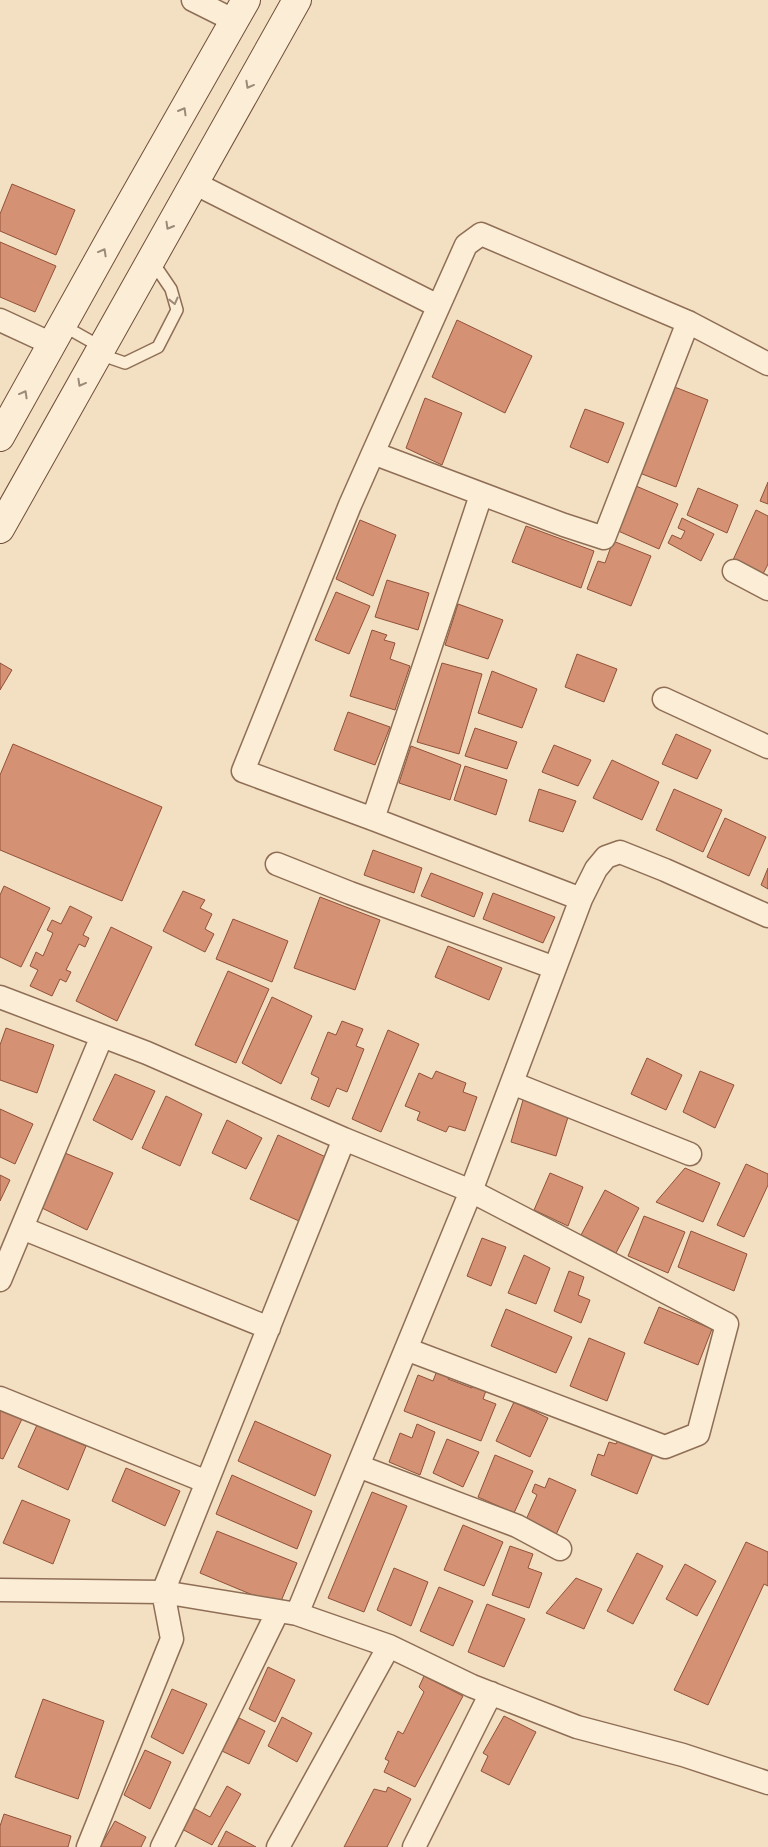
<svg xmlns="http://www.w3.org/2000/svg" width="768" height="1847" font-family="'Source Serif 4',serif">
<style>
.building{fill:#d59173;stroke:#915239}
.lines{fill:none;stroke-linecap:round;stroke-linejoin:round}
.lane-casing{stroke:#8f6e56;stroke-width:14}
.street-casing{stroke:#8f6e56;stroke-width:25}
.secondary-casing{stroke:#704f3a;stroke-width:30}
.lane{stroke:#fcedd6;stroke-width:11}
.street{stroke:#fcedd6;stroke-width:22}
.secondary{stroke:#fcedd6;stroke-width:28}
.oneway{stroke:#9c8a79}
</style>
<rect width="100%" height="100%" fill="#f3dfc1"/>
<path class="building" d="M 12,184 L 75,210 L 56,255 L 0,231 L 0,214 Z
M 0,242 L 56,266 L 35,312 L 0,297 Z
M 457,320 L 532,356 L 505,413 L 432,377 Z
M 672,386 L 708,400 L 676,487 L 637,472 Z
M 425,398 L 462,413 L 442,465 L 406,448 Z
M 585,409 L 624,423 L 608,463 L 570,447 Z
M 768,482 L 768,504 L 760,501 Z
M 636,486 L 678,504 L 659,549 L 616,530 Z
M 698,488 L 738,505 L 727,533 L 687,515 Z
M 756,510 L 768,516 L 768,564 L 763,574 L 733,560 Z
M 682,518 L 714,534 L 701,561 L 668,543 L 672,535 L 681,539 L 685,531 L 678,528 Z
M 360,520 L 396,535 L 373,596 L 336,579 Z
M 526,526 L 594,551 L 581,588 L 512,562 Z
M 613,541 L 651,556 L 631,606 L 587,589 L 598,561 L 605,563 Z
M 387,580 L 429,593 L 418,630 L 375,617 Z
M 336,592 L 370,606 L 349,654 L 315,640 Z
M 458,604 L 503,620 L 488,659 L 445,645 Z
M 372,630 L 387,635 L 384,640 L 395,643 L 390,659 L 410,666 L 395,710 L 350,696 Z
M 577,654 L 617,669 L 604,702 L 565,687 Z
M 0,663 L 12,670 L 0,690 Z
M 442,663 L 482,674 L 459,754 L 417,742 Z
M 492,671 L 537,689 L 522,728 L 478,713 Z
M 348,712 L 390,727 L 375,765 L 334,750 Z
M 475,728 L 517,742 L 507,769 L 465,756 Z
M 676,734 L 711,750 L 697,779 L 662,764 Z
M 13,744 L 162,807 L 122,901 L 0,850 L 0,775 Z
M 554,745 L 591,760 L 578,786 L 542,772 Z
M 411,746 L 461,765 L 450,800 L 399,783 Z
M 612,760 L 659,782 L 642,820 L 593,798 Z
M 465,766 L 507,780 L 496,815 L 454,800 Z
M 539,789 L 576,801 L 563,832 L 529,821 Z
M 674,789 L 722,810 L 703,852 L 656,830 Z
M 725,818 L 766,837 L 749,876 L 707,857 Z
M 373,850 L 422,868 L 414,893 L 364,875 Z
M 768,868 L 768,889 L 761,885 Z
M 431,873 L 483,893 L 474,917 L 421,896 Z
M 4,886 L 50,908 L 21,967 L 0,957 L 0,895 Z
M 183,891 L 205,900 L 200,908 L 212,914 L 205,929 L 214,934 L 205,952 L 163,931 Z
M 493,893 L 555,917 L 543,943 L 483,919 Z
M 320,897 L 380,920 L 355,990 L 294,968 Z
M 70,906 L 92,917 L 83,935 L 89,938 L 85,947 L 79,944 L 66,970 L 71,972 L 66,982 L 60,979 L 52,996 L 30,986 L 38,970 L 30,966 L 36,952 L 43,956 L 53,933 L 47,930 L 52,920 L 61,924 Z
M 233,919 L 288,941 L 272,982 L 216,959 Z
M 111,927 L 152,947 L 117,1021 L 76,1001 Z
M 448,946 L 502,968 L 489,1000 L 435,977 Z
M 228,971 L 269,989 L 236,1063 L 195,1045 Z
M 272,997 L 312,1016 L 281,1084 L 242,1063 Z
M 342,1021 L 363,1029 L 356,1046 L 364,1049 L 347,1092 L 337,1088 L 329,1107 L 311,1099 L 319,1078 L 311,1074 L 328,1032 L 336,1035 Z
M 6,1028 L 54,1045 L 37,1093 L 0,1080 L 0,1045 Z
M 388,1030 L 419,1044 L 381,1132 L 352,1119 Z
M 647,1058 L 682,1075 L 666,1110 L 631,1094 Z
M 436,1071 L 466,1083 L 463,1092 L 477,1097 L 465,1131 L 449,1126 L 446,1132 L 417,1120 L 420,1112 L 405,1106 L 419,1073 L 432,1079 Z
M 700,1071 L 734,1085 L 715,1128 L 683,1112 Z
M 115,1074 L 155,1091 L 132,1140 L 93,1120 Z
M 166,1096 L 202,1114 L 180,1166 L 142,1148 Z
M 523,1100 L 569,1114 L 556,1156 L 511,1142 Z
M 0,1109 L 33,1124 L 15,1164 L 0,1157 Z
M 227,1120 L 262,1138 L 246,1169 L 212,1153 Z
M 278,1135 L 328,1158 L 299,1221 L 250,1199 Z
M 65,1153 L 113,1173 L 87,1230 L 42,1208 Z
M 746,1164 L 768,1174 L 768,1185 L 744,1237 L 717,1225 Z
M 685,1168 L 720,1183 L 703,1222 L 656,1202 Z
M 550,1173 L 583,1187 L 568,1226 L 534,1210 Z
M 0,1175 L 10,1180 L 0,1201 Z
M 605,1190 L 639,1208 L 616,1253 L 581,1235 Z
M 644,1216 L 685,1232 L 668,1273 L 628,1256 Z
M 691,1231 L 747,1254 L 734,1291 L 678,1267 Z
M 482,1238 L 506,1247 L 491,1286 L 467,1276 Z
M 524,1255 L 550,1268 L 536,1304 L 508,1293 Z
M 569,1271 L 584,1277 L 578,1295 L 590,1300 L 581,1323 L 554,1311 Z
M 659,1307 L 712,1329 L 698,1365 L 644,1343 Z
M 506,1309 L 572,1337 L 556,1373 L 491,1346 Z
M 589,1338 L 625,1353 L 607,1401 L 570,1386 Z
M 438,1368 L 451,1373 L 448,1379 L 472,1388 L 475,1380 L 488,1385 L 483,1399 L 496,1404 L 481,1441 L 404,1411 L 418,1375 L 433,1381 Z
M 514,1402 L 548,1418 L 530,1457 L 496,1441 Z
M 0,1410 L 22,1419 L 3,1459 L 0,1458 Z
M 255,1421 L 331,1455 L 315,1496 L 238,1461 Z
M 417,1424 L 435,1432 L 420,1475 L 389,1462 L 400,1433 L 412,1438 Z
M 37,1425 L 86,1446 L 68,1490 L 18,1467 Z
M 620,1436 L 655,1449 L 637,1494 L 591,1475 L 598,1454 L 604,1456 L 609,1442 L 616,1444 Z
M 447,1439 L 479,1452 L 463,1487 L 433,1473 Z
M 495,1455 L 533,1471 L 514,1513 L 478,1497 Z
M 126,1468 L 180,1491 L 165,1526 L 112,1501 Z
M 232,1475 L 312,1511 L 297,1549 L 216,1514 Z
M 549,1478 L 576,1490 L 555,1537 L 525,1522 L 537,1495 L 532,1492 L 535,1484 L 545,1488 Z
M 372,1492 L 407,1506 L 364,1612 L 328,1598 Z
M 22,1500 L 70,1520 L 53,1564 L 3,1543 Z
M 463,1525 L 503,1542 L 484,1586 L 444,1570 Z
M 217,1531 L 297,1563 L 279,1606 L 200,1573 Z
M 746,1542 L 768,1552 L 768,1586 L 764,1584 L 708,1705 L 674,1690 Z
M 510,1546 L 533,1554 L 528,1568 L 542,1573 L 529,1608 L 492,1595 Z
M 637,1553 L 663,1566 L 633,1624 L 607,1611 Z
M 685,1564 L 716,1581 L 697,1616 L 666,1599 Z
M 394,1568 L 428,1582 L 411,1626 L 377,1610 Z
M 576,1578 L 602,1589 L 584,1629 L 546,1613 Z
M 439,1587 L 473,1601 L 453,1646 L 420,1631 Z
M 487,1604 L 525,1619 L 504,1667 L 468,1652 Z
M 268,1667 L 295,1680 L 275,1722 L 249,1709 Z
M 424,1676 L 463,1696 L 415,1787 L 384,1772 L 389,1761 L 385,1759 L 398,1731 L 403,1734 L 424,1692 L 419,1687 Z
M 172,1689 L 207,1704 L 183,1754 L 151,1737 Z
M 43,1699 L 104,1721 L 78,1799 L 15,1777 Z
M 504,1716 L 536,1732 L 509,1785 L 481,1771 L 488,1756 L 483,1753 Z
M 282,1717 L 312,1733 L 297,1762 L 268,1746 Z
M 239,1718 L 265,1731 L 249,1764 L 222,1751 Z
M 145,1750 L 171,1762 L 150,1809 L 124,1795 Z
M 227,1786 L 241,1794 L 212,1845 L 178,1827 L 188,1805 L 210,1817 Z
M 388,1787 L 411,1799 L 387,1847 L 344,1847 L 374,1789 L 386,1792 Z
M 4,1814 L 71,1836 L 68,1847 L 0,1847 L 0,1826 Z
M 115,1821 L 146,1837 L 141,1847 L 100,1847 Z
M 226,1831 L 256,1847 L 218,1847 Z"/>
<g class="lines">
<defs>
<path id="lane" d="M 62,325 L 101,347
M 99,354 L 125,363 L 158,347 L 177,310 L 171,289 L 152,261"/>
<path id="street" d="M 193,0 L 235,21
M 194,183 L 438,306
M 0,320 L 52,344
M 373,453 L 466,245 L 481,234 L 688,322 L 768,364
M 734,571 L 768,589
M 664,699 L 768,747
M 373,819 L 481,495
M 277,864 L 350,893 L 555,968
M 581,899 L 373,819 L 243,771 L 350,505 L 373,453 L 564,525 L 604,538 L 688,322
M 0,997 L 147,1053 L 344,1139 L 163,1592 L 172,1639 L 88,1847
M 512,1083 L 690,1154
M 344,1139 L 471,1191 L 727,1324 L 698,1434 L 665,1447 L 406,1349
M 22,1228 L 269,1328
M 0,1280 L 102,1036
M 0,1398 L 207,1482
M 358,1466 L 517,1526 L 560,1549
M 0,1590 L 163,1592 L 297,1614 L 389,1646 L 472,1686 L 577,1727 L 683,1755 L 768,1783
M 297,1614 L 471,1191 L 581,899 L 596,869 L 606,857 L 620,852 L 665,870 L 768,916
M 162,1847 L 278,1611
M 278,1847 L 389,1646
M 414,1847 L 491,1693"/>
<path id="secondary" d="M 0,437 L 113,234 L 246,0
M 0,529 L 297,0"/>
</defs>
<use href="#lane" class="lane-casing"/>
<use href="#street" class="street-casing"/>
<use href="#secondary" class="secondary-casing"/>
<use href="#lane" class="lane"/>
<use href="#street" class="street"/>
<use href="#secondary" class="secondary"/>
</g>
<defs><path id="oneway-chevron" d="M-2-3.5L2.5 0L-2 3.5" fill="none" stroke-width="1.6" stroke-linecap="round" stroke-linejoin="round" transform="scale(1.25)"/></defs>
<g class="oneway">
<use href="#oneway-chevron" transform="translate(249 85) rotate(119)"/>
<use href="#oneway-chevron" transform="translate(183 111) rotate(-60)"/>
<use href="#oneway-chevron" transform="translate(169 226) rotate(120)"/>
<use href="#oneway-chevron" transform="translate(103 252) rotate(-61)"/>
<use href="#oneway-chevron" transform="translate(174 301) rotate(76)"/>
<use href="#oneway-chevron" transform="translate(81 383) rotate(119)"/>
<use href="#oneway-chevron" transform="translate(24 394) rotate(-61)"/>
</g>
</svg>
